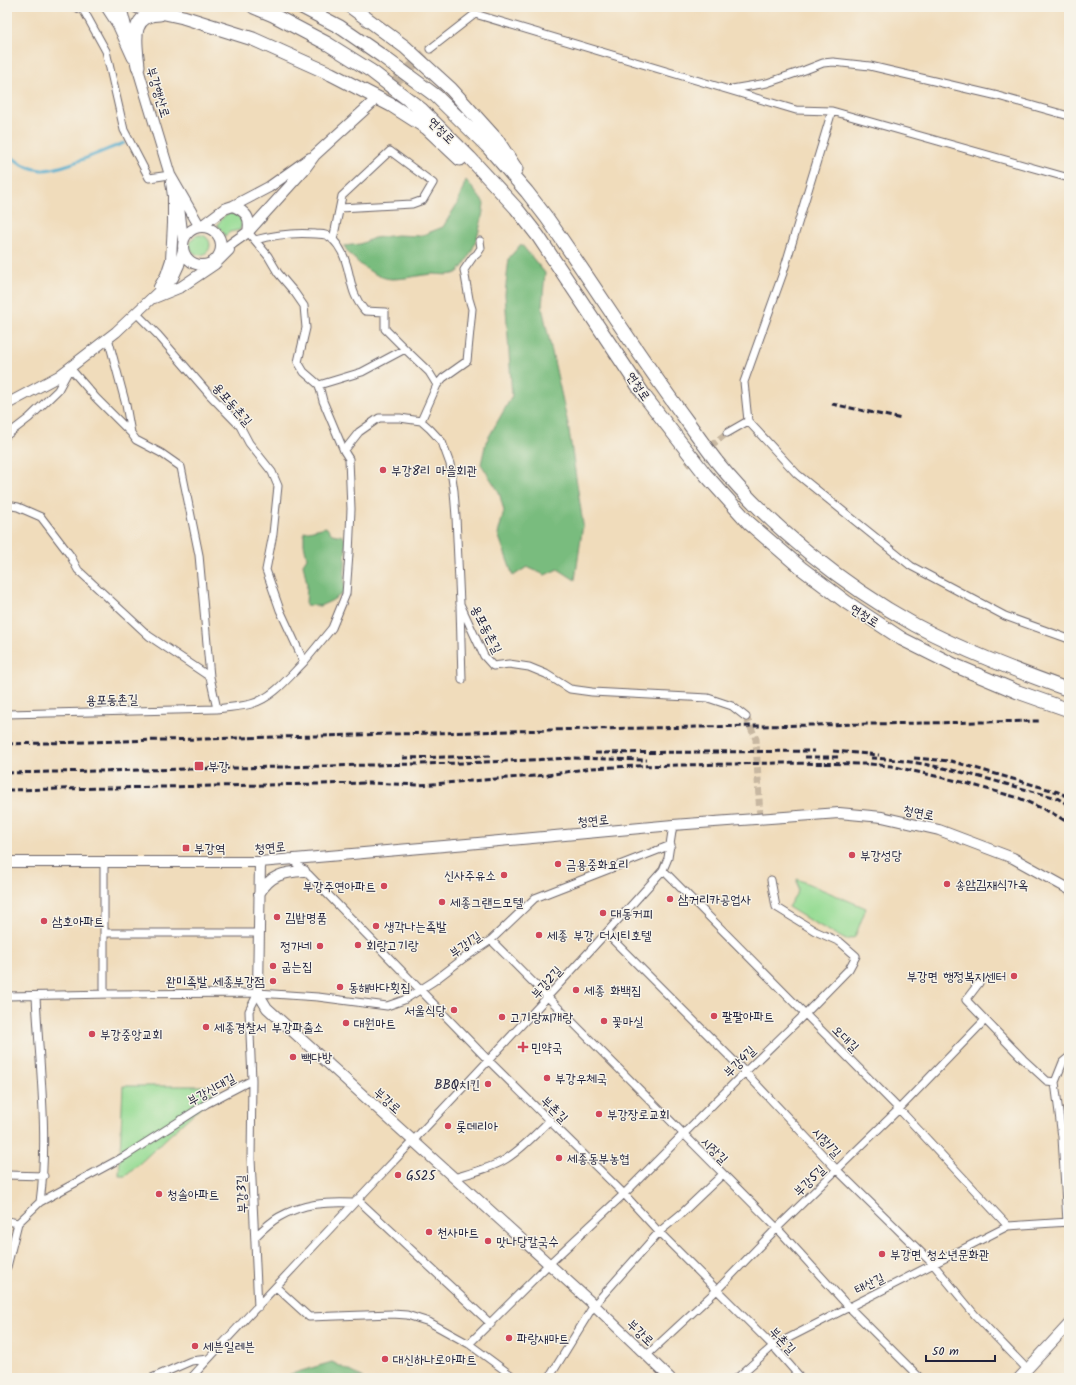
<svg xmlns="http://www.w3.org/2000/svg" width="1076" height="1385" font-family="Kalam,'Poor Story',sans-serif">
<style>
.green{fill:#97dc94;stroke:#5c7f68}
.forest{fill:#79bc7e;stroke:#4e6f5c}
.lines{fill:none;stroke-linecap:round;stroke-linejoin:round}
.stream{stroke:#4daacc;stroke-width:3}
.street-tunnel{stroke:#c7b7a1;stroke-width:7;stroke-dasharray:7 3.5;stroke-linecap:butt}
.secondary-tunnel{stroke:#c7b7a1;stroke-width:10;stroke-dasharray:10 5;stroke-linecap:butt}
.street-casing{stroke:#6a6368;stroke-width:9}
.secondary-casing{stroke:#6a6368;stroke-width:12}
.highway-casing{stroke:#6a6368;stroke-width:15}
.street{stroke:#fff;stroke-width:7}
.secondary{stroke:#fff;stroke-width:10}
.highway{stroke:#fff;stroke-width:13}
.rail{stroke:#22223b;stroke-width:3;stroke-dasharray:6 3;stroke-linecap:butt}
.poi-dot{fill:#d1495b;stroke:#f7f3e8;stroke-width:1.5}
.labels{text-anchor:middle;stroke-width:3;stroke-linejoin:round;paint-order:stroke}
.street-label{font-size:13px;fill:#22223b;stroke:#f7f3e8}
.poi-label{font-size:13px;fill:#22223b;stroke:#f7f3e8;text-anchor:start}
</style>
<rect width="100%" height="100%" fill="#f7f3e8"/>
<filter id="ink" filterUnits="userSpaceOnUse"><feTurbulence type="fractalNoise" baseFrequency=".025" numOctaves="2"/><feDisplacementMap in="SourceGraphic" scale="8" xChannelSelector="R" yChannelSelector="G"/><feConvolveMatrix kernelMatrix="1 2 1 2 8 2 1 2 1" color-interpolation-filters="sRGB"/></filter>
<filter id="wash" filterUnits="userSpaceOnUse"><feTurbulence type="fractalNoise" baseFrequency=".012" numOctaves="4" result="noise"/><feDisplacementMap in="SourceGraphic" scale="16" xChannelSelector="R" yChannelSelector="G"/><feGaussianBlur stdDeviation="0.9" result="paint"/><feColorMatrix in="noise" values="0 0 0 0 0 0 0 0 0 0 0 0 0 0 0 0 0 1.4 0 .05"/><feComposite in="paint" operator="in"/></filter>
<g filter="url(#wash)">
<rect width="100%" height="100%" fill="#f0dcbb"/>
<path class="green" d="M 230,213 C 240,215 244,221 240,230 L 230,232 L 225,236 L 223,232 L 217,225 L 224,216 Z
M190 245a10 10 0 1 1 20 0a10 10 0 1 1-20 0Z
M 797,879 L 866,908 L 855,937 L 846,940 L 809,920 L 788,907 L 798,891 Z
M 123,1086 L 207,1086 L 213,1095 L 126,1176 L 119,1176 Z"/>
<path class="forest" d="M 466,180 L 484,203 C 482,225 474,255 459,271 C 453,277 440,274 432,274 C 419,275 406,279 393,279 C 375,279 352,260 344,246 L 360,244 L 374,238 L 397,235 L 420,236 L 443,227 L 457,204 Z
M 521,244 L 545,273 L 542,307 L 568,424 L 583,524 L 575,580 L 558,569 L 545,575 L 527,567 L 513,576 L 498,534 L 504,511 L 499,492 L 481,464 L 486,442 L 512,396 L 505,294 L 509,258 Z
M 326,527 L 332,534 L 343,536 L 346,543 L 344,593 L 331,601 L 320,606 L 306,605 L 307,584 L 303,564 L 307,558 L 304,544 L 304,532 Z
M 332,1362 L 364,1378 L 285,1378 L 291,1374 Z"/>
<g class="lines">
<path class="stream" d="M 7,157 L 10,156 C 19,163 29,169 41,170 C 61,171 104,150 124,143"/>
</g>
</g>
<g filter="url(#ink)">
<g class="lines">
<path class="street-tunnel" d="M 686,465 L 727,433
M 746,717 L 756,739 L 760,819"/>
<path class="secondary-tunnel" d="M 374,102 L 430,49"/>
<defs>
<path id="street" d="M 75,7 L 84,11 L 106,51 L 124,130 L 149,178 L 170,175
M 475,14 L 796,110 L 832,111 L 1069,178
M 430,49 L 475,14 L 477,7
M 732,89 L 767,83 L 805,70 L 823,63 L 833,62 L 870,66 L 998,96 L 1069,116
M 832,111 L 783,273 L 744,382 L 748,421 L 797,474 L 911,566 L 1005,616 L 1069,639
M 248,232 L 268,256 L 278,273 L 295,293 L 304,306 L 306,328 L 298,362 L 304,372 L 319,385 L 323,401 L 344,451
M 255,240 C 277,234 294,232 316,234 C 320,234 324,234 328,236 C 338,242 344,255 347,266 C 352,284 352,296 365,311 L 385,312 L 385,329 L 405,349
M 333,240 L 342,196 L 390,151 L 433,183 L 423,200 L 412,204 L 340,208
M 108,338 L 126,405 L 131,433 L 136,440 L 161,453 L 181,467 L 199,555 L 210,677
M 319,385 L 362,372 L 405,349 L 429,372 L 437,385 L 421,421
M 437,385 L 443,378 L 467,361 L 472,309 L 469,299 L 464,270 L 473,257 L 477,254 L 481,248 L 480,241
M 727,433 L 748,421
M 7,435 L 29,418 L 58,390 L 70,368 L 96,398 L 131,433
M 7,505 L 18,507 L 41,517 L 70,555 L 78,570 L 149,636 L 210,677 L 217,709
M 460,606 L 462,680
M 304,662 L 332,628 L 346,594 L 349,554 L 351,509 L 349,459 L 344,451 L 359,432 L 379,418 L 400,418 L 421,421 L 430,429 L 442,442 L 450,464 L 454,491 L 456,517 L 460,604 L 484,656 L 493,666 L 509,664 L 529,667 L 546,674 L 570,689 L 592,692 L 708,698 L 732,706 L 746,717
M 7,714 L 217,709 C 228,707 240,707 251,704 C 273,698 288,678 304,662 L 280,610 L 266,570 L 273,534 L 278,486 L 272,472 L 249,443 L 240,426 L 209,394 L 158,335 L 136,313
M 290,858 L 308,874 L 489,1061 L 624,1194 L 659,1232 L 773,1346 L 801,1378
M 663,870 L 899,1109 L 1008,1226
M 104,933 L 259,933
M 606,933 L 745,1072 L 837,1170 L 933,1264 L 975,1315 L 1027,1369
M 491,940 L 777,1228 L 848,1306 L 920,1378
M 979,983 L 966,1000 L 1023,1059 L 1047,1081 L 1055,1082
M 104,994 L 104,862
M 7,996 L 111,994 L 258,993 L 318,997 L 387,1006 L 404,1000 L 434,981 L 464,958 L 491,940 L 535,898 L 671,845
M 36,996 C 39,1063 49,1136 40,1202 L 125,1156 L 206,1104 L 252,1080 L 249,1011 L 258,993
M 252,1080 L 251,1159 L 258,1307
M 7,1175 L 44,1176
M 453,1178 C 470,1173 490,1169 506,1159 C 522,1149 536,1134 550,1120
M 357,1199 L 491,1324
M 7,1221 L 18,1223
M 1067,1222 L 1062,1137 L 1055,1082 L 1063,1062 L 1069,1057
M 255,1237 C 262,1230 270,1222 279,1217 C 304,1203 325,1202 353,1203
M 7,1267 L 18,1223 L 40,1202
M 276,1287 L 309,1317 L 392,1314 L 407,1315 L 429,1322 L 469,1344 L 515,1378
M 469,1344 L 549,1264 L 624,1194 L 745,1072 L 805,1014 L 849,969 L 856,956 L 840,942 L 815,931 L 776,907 L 771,880
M 647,1355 L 717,1290 L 777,1228 L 899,1109 L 985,1020
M 152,1378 L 191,1361 L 208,1359
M 191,1378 C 347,1208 509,1043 663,870 L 668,858 L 673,825
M 549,1378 L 594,1305 L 659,1232 L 682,1213 L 723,1174
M 737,1378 L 773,1346 L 1008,1226 L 1069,1222"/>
<path id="secondary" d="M 121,7 L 128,34
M 135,59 L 170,175 L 200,227 L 224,209 L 233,206 C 246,212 251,217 248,232 L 220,252
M 178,199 L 183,239
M 233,206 L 269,187 L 310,158
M183 246a19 19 0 1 1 38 0a19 19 0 1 1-38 0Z
M 248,232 L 304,170 L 315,155 L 372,103
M 159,287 L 166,275 L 171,260 L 173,223 L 173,196 L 171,182
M 154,298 L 181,287 L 215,264 L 229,250
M 7,404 L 59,376 L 116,332 L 173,278 L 179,265 L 183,250
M 7,862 L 260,862 L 467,844 L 673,825 L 839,813 L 882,817 L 939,830 L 1013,858 L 1069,889
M 260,862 L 258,993 L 267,1008 L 594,1305 L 670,1378
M 259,894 C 270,875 284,872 304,871
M 1019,1378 L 1069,1324"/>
<path id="highway" d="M 108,7 L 119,24 L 134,57
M 138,7 L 183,17 L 253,39 L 331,74 L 391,105 L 427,128 L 460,159
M 254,7 L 273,15 L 328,44 L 371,71 L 422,110 L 470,158 L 516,208 L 538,236 L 646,398 L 705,474 L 749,523 L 801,568 L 846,602 L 902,639 L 954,665 L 1018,692 L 1069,710
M 302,7 L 340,27 L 382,56 L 436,96 L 487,146 L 527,192 L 547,218 C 594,285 638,355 687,421 C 697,435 707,449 717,462 C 769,526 843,585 915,625 C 964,651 1017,671 1069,690
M 351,7 L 405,47 L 451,89 L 497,140 L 516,169
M 138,66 C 136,44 128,14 160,14"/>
</defs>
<use href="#street" class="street-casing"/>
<use href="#secondary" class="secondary-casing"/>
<use href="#highway" class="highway-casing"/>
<use href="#street" class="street"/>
<use href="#secondary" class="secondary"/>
<use href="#highway" class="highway"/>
<path class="rail" d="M 832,404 L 902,419
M 7,744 L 589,729 L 1039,721
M 833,751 L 879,755
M 595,753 L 815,751
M 805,757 L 841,757
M 403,758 L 491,756
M 871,758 C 935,761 996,782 1057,798 L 1069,805
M 914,758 L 951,761 L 1058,792 L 1069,797
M 7,773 L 463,763 L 574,758 L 647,760
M 7,790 L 369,783 L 419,785 L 547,775 L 591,768 L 636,766 L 777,763 L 869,764 L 891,766 L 962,782 L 1019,798 L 1052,813 L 1069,823"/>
</g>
</g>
<g class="poi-dot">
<circle cx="383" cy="470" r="4"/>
<rect x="194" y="761" width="10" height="10" rx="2"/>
<rect x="182" y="844" width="8" height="8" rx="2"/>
<circle cx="852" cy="855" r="4"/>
<circle cx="558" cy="864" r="4"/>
<circle cx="504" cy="875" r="4"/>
<circle cx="947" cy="884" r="4"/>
<circle cx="384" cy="886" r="4"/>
<circle cx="670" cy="899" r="4"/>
<circle cx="442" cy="902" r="4"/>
<circle cx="603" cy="913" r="4"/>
<circle cx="277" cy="917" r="4"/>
<circle cx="44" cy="921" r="4"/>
<circle cx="376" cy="926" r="4"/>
<circle cx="539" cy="935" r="4"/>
<circle cx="358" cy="945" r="4"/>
<circle cx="320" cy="946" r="4"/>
<circle cx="273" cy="966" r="4"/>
<circle cx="1014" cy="976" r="4"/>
<circle cx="273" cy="981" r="4"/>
<circle cx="340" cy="987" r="4"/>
<circle cx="576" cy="990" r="4"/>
<circle cx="454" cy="1010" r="4"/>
<circle cx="714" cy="1016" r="4"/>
<circle cx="502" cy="1017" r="4"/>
<circle cx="604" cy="1021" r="4"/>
<circle cx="346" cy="1023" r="4"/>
<circle cx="206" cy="1027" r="4"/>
<circle cx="92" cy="1034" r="4"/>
<path d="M521 1041h4v4h4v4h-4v4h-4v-4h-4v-4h4z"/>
<circle cx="293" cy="1057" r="4"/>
<circle cx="547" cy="1078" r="4"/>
<circle cx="488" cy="1084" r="4"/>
<circle cx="599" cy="1114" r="4"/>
<circle cx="448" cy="1126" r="4"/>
<circle cx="559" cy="1158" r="4"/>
<circle cx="398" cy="1175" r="4"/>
<circle cx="159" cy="1194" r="4"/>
<circle cx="429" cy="1232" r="4"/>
<circle cx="488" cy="1241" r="4"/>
<circle cx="882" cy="1254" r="4"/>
<circle cx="509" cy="1338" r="4"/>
<circle cx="195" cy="1346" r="4"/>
<circle cx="385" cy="1359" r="4"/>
</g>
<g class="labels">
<g class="street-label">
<text transform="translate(159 92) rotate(73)" y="5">부강행산로</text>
<text transform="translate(442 130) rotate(45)" y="5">연청로</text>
<text transform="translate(639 386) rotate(56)" y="5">연청로</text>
<text transform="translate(233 404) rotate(49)" y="5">용포동촌길</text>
<text transform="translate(865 615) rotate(33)" y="5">연청로</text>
<text transform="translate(487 629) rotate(63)" y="5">용포동촌길</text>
<text transform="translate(112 699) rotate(-1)" y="5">용포동촌길</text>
<text transform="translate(919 812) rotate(12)" y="5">청연로</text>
<text transform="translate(593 820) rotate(-5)" y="5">청연로</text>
<text transform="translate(270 847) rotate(-4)" y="5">청연로</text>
<text transform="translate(465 944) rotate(-35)" y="5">부강1길</text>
<text transform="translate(546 982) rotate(-48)" y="5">부강2길</text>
<text transform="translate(846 1038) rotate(45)" y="5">오대길</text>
<text transform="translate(739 1061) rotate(-44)" y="5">부강4길</text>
<text transform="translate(211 1089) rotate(-29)" y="5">부강신대길</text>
<text transform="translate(388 1100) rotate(42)" y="5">부강로</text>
<text transform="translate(555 1109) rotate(45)" y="5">부촌길</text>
<text transform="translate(827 1142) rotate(47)" y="5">시장1길</text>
<text transform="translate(715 1150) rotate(45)" y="5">시장길</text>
<text transform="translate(809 1180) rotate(-44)" y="5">부강5길</text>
<text transform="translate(241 1194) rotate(-92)" y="5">부강3길</text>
<text transform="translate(869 1283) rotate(-26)" y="5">태산길</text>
<text transform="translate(641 1332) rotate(44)" y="5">부강로</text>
<text transform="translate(783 1340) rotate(47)" y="5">부촌길</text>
</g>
<g class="poi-label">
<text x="391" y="475">부강8리 마을회관</text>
<text x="208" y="771">부강</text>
<text x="194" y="853">부강역</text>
<text x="860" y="860">부강성당</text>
<text x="566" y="869">금용중화요리</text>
<text x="496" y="880" text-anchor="end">신사주유소</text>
<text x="955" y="889">송암김재식가옥</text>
<text x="376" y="891" text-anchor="end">부강주연아파트</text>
<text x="678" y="904">삼거리카공업사</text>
<text x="450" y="907">세종그랜드모텔</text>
<text x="611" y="918">대동커피</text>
<text x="285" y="922">김밥명품</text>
<text x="52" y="926">삼호아파트</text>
<text x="384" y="931">생각나는족발</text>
<text x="547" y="940">세종 부강 더시티호텔</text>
<text x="366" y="950">회랑고기랑</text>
<text x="312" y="951" text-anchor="end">정가네</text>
<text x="281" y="971">굽는집</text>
<text x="1006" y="981" text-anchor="end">부강면 행정복지센터</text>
<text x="265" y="986" text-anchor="end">완미족발 세종부강점</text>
<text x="348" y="992">동해바다횟집</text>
<text x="584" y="995">세종 화백집</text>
<text x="446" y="1015" text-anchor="end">서울식당</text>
<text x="722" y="1021">팔팔아파트</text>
<text x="510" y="1022">고기랑찌개랑</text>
<text x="612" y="1026">꽃마실</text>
<text x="354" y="1028">대원마트</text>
<text x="214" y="1032">세종경찰서 부강파출소</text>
<text x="100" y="1039">부강중앙교회</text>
<text x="531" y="1052">민약국</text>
<text x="301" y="1062">빽다방</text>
<text x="555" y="1083">부강우체국</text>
<text x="480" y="1089" text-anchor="end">BBQ치킨</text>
<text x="607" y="1119">부강장로교회</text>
<text x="456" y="1131">롯데리아</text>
<text x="567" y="1163">세종동부농협</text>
<text x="406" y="1180">GS25</text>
<text x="167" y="1199">청솔아파트</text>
<text x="437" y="1237">천사마트</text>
<text x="496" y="1246">맛나당칼국수</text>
<text x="890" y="1259">부강면 청소년문화관</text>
<text x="517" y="1343">파랑새마트</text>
<text x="203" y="1351">세븐일레븐</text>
<text x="393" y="1364">대신하나로아파트</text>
</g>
</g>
<rect width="1076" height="1385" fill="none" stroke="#f7f3e8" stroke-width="24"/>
<path d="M926 1355v6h69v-6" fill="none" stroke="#22223b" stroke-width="2"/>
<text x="932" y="1355" font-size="12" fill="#22223b" stroke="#f7f3e8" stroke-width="3" paint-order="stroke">50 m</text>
</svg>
